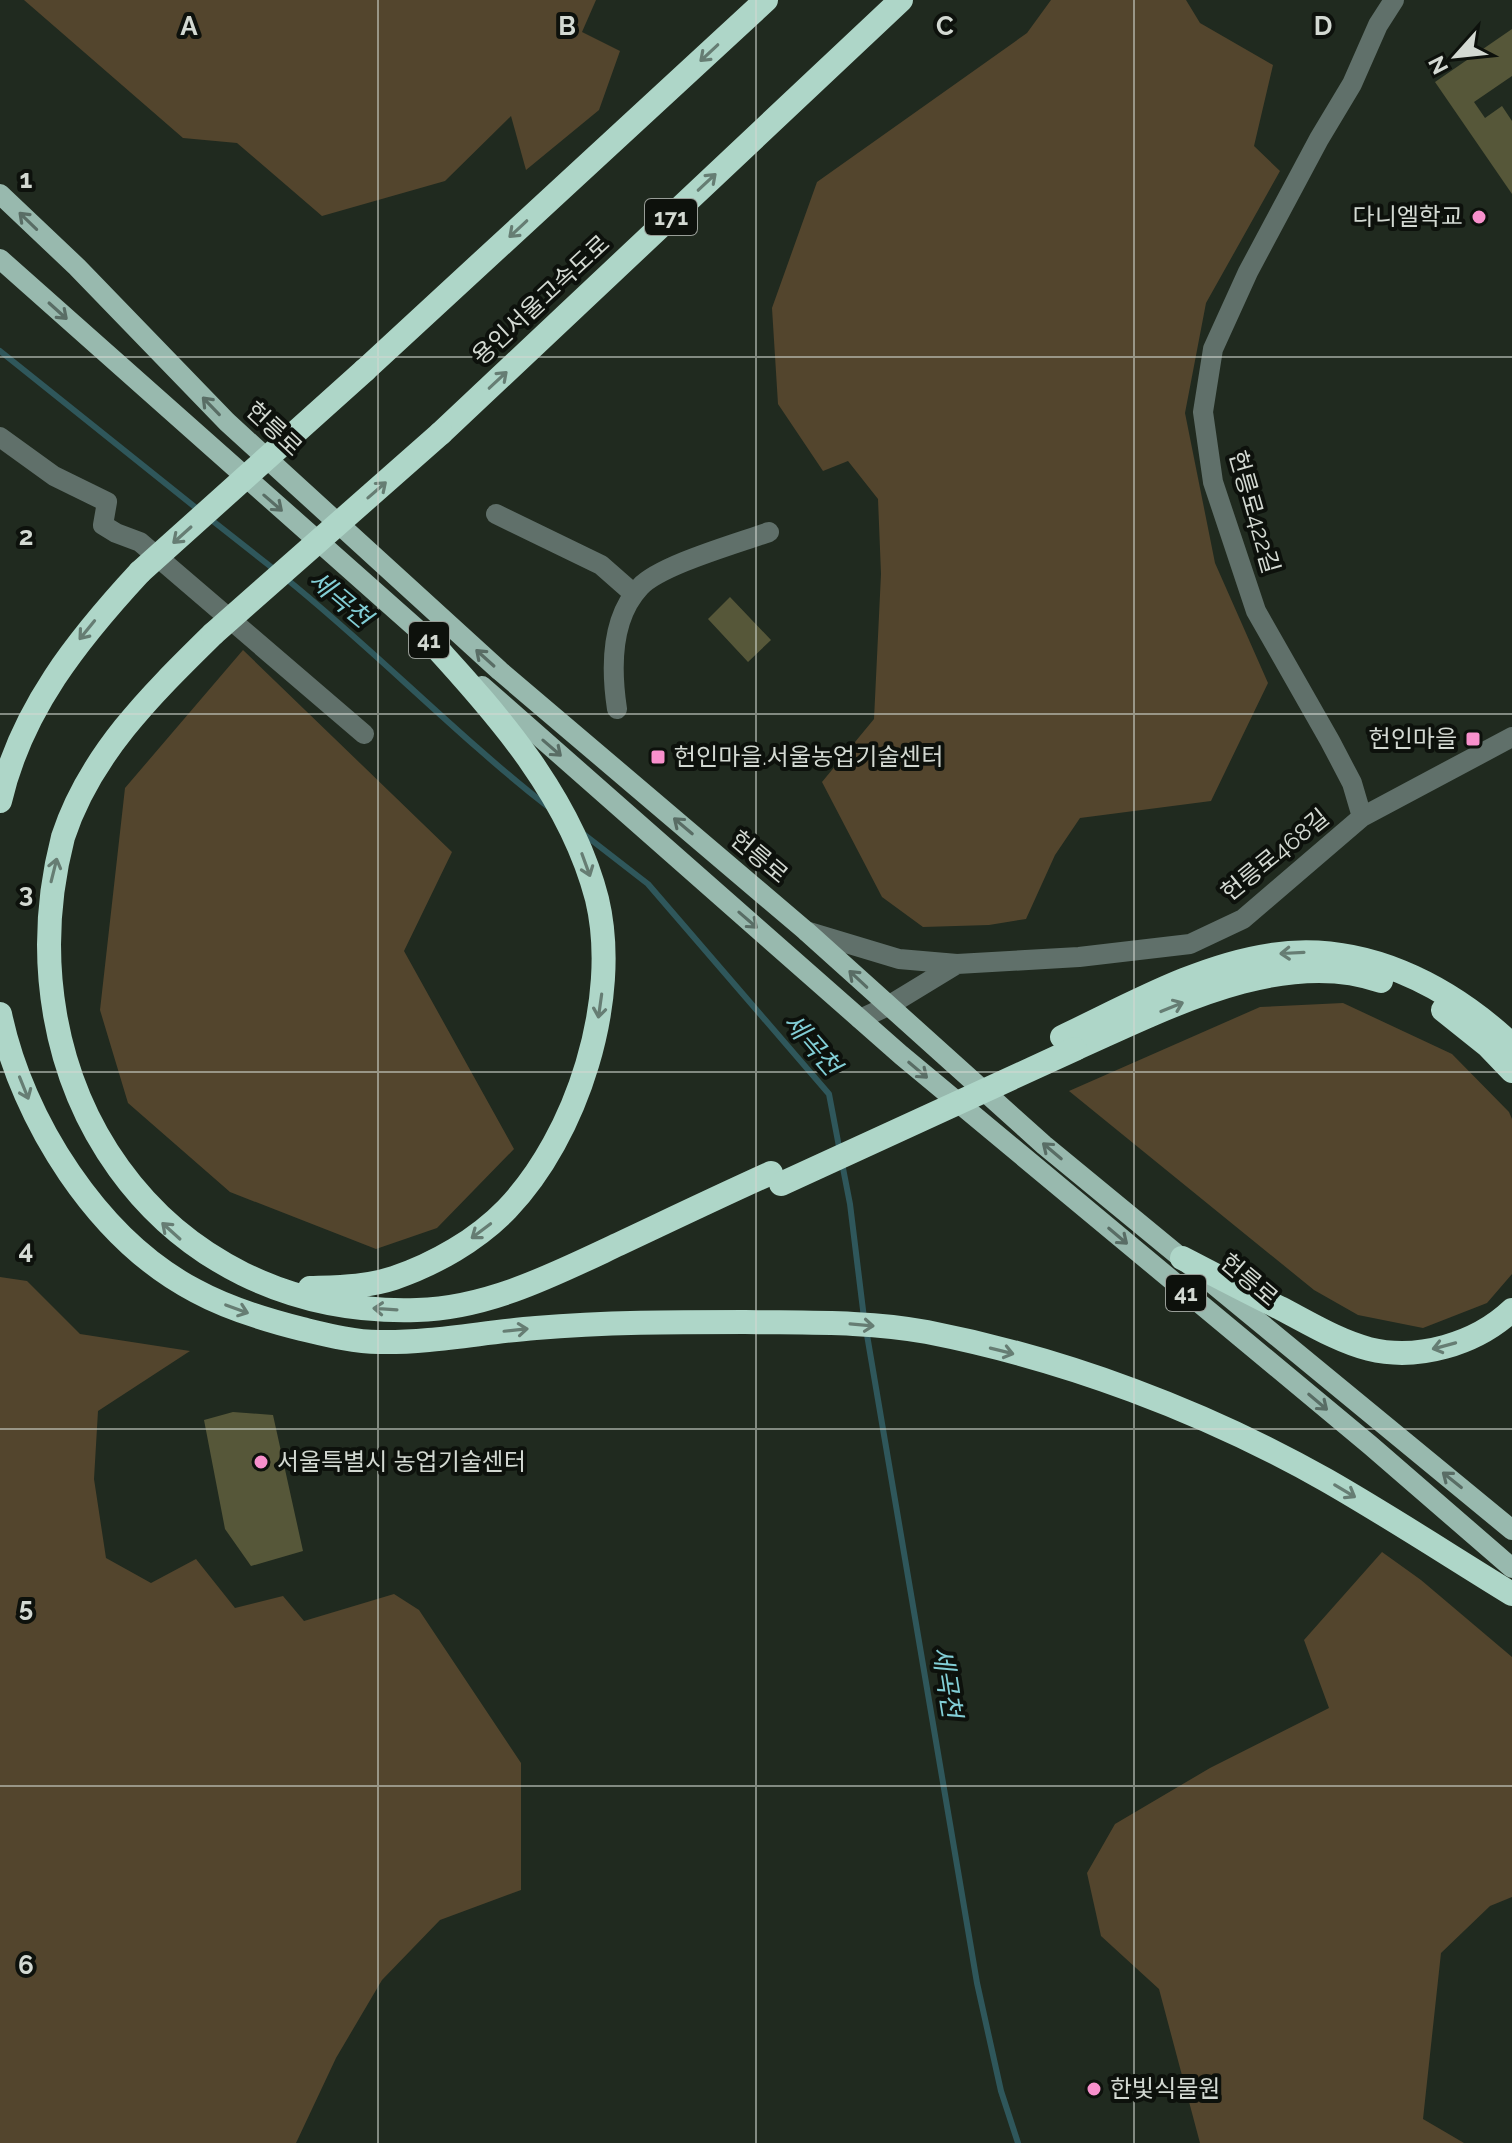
<svg xmlns="http://www.w3.org/2000/svg" width="1512" height="2143" font-family="Raleway,'Noto Sans KR',sans-serif">
<style>
.green{fill:#53452d}
.lines{fill:none;stroke-linecap:round;stroke-linejoin:round}
.stream{stroke:#2f575b;stroke-width:6}
.building{fill:#565739}
.minor{stroke:#60706a;stroke-width:20}
.major{stroke:#98b9ae;stroke-width:20}
.highway{stroke:#aed6c8;stroke-width:24}
.highway-bridge{stroke:#aed6c8;stroke-width:24}
.oneway{stroke:#667d73}
.oneway2{stroke:#596d65}
.grid{fill:none;stroke:#d3d9d2;stroke-width:2;stroke-opacity:0.55}
.poi-dot{fill:#f890cc;stroke:#0d110c;stroke-width:3}
.labels{text-anchor:middle;stroke-width:8;stroke-linejoin:round;paint-order:stroke}
.shield{fill:#0d110c;stroke:#989d97;stroke-width:2}
.shield-label{font-size:22px;font-weight:bold;fill:#d3d9d2}
.poi-label{font-size:24px;fill:#d3d9d2;stroke:#0d110c;text-anchor:start}
.street-label{font-size:24px;fill:#d3d9d2;stroke:#0d110c}
.water-label{font-size:26px;font-style:italic;fill:#82ced6;stroke:#0d110c}
.grid-label{font-size:26px;text-anchor:middle;font-weight:bold;fill:#d3d9d2;stroke:#0d110c;stroke-width:8;stroke-linejoin:round;paint-order:stroke}
</style>
<rect width="100%" height="100%" fill="#202a1f"/>
<path class="green" d="M 24,0 L 596,0 L 582,32 L 620,51 L 599,110 L 526,170 L 511,116 L 445,181 L 322,216 L 237,143 L 183,138 Z
M 1051,0 L 1186,0 L 1200,23 L 1273,65 L 1254,146 L 1280,171 L 1206,303 L 1185,413 L 1215,563 L 1268,683 L 1211,801 L 1080,818 L 1055,855 L 1026,919 L 989,925 L 923,927 L 882,897 L 822,782 L 874,719 L 881,574 L 878,499 L 848,461 L 823,471 L 778,404 L 772,308 L 817,182 L 1027,33 Z
M 243,650 L 452,852 L 404,951 L 514,1149 L 437,1228 L 376,1249 L 230,1192 L 128,1103 L 100,1010 L 125,788 Z
M 1343,1003 L 1452,1054 L 1509,1112 L 1512,1119 L 1512,1274 L 1487,1303 L 1423,1328 L 1358,1315 L 1314,1290 L 1069,1091 L 1260,1007 Z
M 0,1277 L 27,1281 L 80,1334 L 190,1351 L 98,1411 L 94,1479 L 106,1558 L 151,1583 L 196,1559 L 235,1608 L 283,1596 L 304,1621 L 394,1594 L 419,1610 L 521,1763 L 521,1890 L 440,1920 L 382,1980 L 336,2058 L 296,2143 L 0,2143 Z
M 1382,1552 L 1421,1580 L 1512,1657 L 1512,1897 L 1490,1906 L 1441,1953 L 1423,2119 L 1464,2143 L 1200,2143 L 1159,1989 L 1101,1936 L 1087,1873 L 1115,1824 L 1210,1768 L 1329,1708 L 1304,1640 Z"/>
<g class="lines">
<path class="stream" d="M 0,351 L 200,511
M 209,518 L 275,570
M 284,577 C 375,650 455,734 547,806
M 581,832 L 648,884 L 829,1094 L 840,1152
M 842,1163 L 850,1204 L 864,1318
M 866,1329 L 977,1983 L 1001,2091 L 1018,2143"/>
</g>
<path class="building" d="M 1512,29 L 1512,76 L 1474,102 L 1485,118 L 1502,106 L 1512,121 L 1512,194 L 1435,82 Z
M 730,597 L 771,640 L 748,662 L 708,619 Z
M 233,1412 L 273,1415 L 303,1551 L 251,1566 L 225,1529 L 204,1420 Z"/>
<g class="lines">
<path class="minor" d="M 0,437 L 54,476 L 107,502 L 103,525 L 116,533 L 140,542 L 364,734
M 496,514 L 601,565 L 634,594
M 617,709 C 611,669 610,619 640,587 C 660,565 739,543 769,532
M 1362,817 L 1352,783 L 1330,741 L 1256,611 L 1213,482 L 1203,412 L 1213,349 L 1248,272 L 1319,139 L 1352,84 L 1378,25 L 1394,0
M 806,931 L 899,959 L 957,964 L 1079,957 L 1190,944 L 1243,919 L 1362,817 L 1512,737
M 860,1019 L 888,1006 L 957,964"/>
<path class="major" d="M 0,194 L 77,267 L 227,422 L 500,671 L 806,931 L 1044,1145 L 1512,1530
M 0,259 L 443,652
M 482,686 L 901,1055 L 1370,1445 L 1512,1568"/>
<path class="highway" d="M 365,370 L 766,0
M 441,433 L 901,0
M 213,634 C 153,693 90,754 63,837 C 0,1082 157,1318 417,1310 C 489,1308 555,1274 619,1244 C 670,1220 720,1196 771,1173
M 0,801 C 21,710 78,639 140,572
M 1443,1010 L 1488,1046 L 1512,1071
M 0,1014 C 22,1120 98,1240 196,1291 C 229,1309 266,1320 302,1329 C 327,1335 354,1342 379,1342 C 431,1343 484,1332 536,1328 C 605,1322 675,1322 745,1322 C 806,1323 867,1321 927,1332 C 1065,1359 1204,1411 1326,1480 C 1389,1516 1450,1556 1512,1594
M 1062,1037 C 1128,1006 1197,966 1271,955 C 1362,941 1447,984 1512,1045
M 1077,1048 C 1165,1009 1283,946 1381,981
M 1182,1258 C 1215,1275 1247,1292 1280,1308 C 1309,1323 1338,1341 1369,1349 C 1418,1361 1476,1344 1512,1310
M 310,1288 C 338,1287 367,1287 394,1278 C 435,1264 477,1240 507,1209 C 577,1136 621,999 597,899 C 571,798 500,717 431,642"/>
<path class="highway-bridge" d="M 140,572 L 365,370
M 213,634 L 441,433
M 781,1184 L 1075,1049"/>
</g>
<defs><path id="oneway-shaft" d="M-6 0H5M1.5-3L5.5 0L1.5 3" fill="none" stroke-width="1.6" stroke-linecap="round" stroke-linejoin="round" transform="scale(2)"/></defs>
<g class="oneway">
<use href="#oneway-shaft" transform="translate(709 53) rotate(137)"/>
<use href="#oneway-shaft" transform="translate(707 182) rotate(-43)"/>
<use href="#oneway-shaft" transform="translate(518 229) rotate(137)"/>
<use href="#oneway-shaft" transform="translate(498 380) rotate(-43)"/>
<use href="#oneway-shaft" transform="translate(377 490) rotate(-41)"/>
<use href="#oneway-shaft" transform="translate(182 535) rotate(138)"/>
<use href="#oneway-shaft" transform="translate(87 630) rotate(129)"/>
<use href="#oneway-shaft" transform="translate(586 865) rotate(70)"/>
<use href="#oneway-shaft" transform="translate(54 870) rotate(-76)"/>
<use href="#oneway-shaft" transform="translate(1292 953) rotate(177)"/>
<use href="#oneway-shaft" transform="translate(600 1006) rotate(98)"/>
<use href="#oneway-shaft" transform="translate(1172 1007) rotate(-22)"/>
<use href="#oneway-shaft" transform="translate(24 1088) rotate(68)"/>
<use href="#oneway-shaft" transform="translate(171 1231) rotate(-138)"/>
<use href="#oneway-shaft" transform="translate(481 1231) rotate(143)"/>
<use href="#oneway-shaft" transform="translate(237 1309) rotate(20)"/>
<use href="#oneway-shaft" transform="translate(385 1309) rotate(-176)"/>
<use href="#oneway-shaft" transform="translate(862 1325) rotate(5)"/>
<use href="#oneway-shaft" transform="translate(516 1330) rotate(-6)"/>
<use href="#oneway-shaft" transform="translate(1444 1346) rotate(165)"/>
<use href="#oneway-shaft" transform="translate(1002 1351) rotate(14)"/>
<use href="#oneway-shaft" transform="translate(1345 1491) rotate(31)"/>
</g>
<g class="oneway2">
<use href="#oneway-shaft" transform="translate(28 221) rotate(-136)"/>
<use href="#oneway-shaft" transform="translate(58 311) rotate(42)"/>
<use href="#oneway-shaft" transform="translate(211 406) rotate(-134)"/>
<use href="#oneway-shaft" transform="translate(273 503) rotate(41)"/>
<use href="#oneway-shaft" transform="translate(485 658) rotate(-138)"/>
<use href="#oneway-shaft" transform="translate(552 748) rotate(41)"/>
<use href="#oneway-shaft" transform="translate(683 826) rotate(-140)"/>
<use href="#oneway-shaft" transform="translate(748 920) rotate(41)"/>
<use href="#oneway-shaft" transform="translate(858 979) rotate(-137)"/>
<use href="#oneway-shaft" transform="translate(918 1070) rotate(40)"/>
<use href="#oneway-shaft" transform="translate(1052 1151) rotate(-140)"/>
<use href="#oneway-shaft" transform="translate(1118 1236) rotate(40)"/>
<use href="#oneway-shaft" transform="translate(1318 1402) rotate(40)"/>
<use href="#oneway-shaft" transform="translate(1452 1480) rotate(-141)"/>
</g>
<path class="grid" d="M 378,0 L 378,2143M 756,0 L 756,2143M 1134,0 L 1134,2143M 0,357 L 1512,357M 0,714 L 1512,714M 0,1072 L 1512,1072M 0,1429 L 1512,1429M 0,1786 L 1512,1786"/>
<g class="poi-dot">
<circle cx="1479" cy="217" r="8"/>
<rect x="1465" y="731" width="16" height="16" rx="4"/>
<rect x="650" y="749" width="16" height="16" rx="4"/>
<circle cx="261" cy="1462" r="8"/>
<circle cx="1094" cy="2089" r="8"/>
</g>
<g class="labels">
<g class="shield">
<rect x="645" y="199" width="52" height="36" rx="6"/>
<rect x="409" y="622" width="40" height="36" rx="6"/>
<rect x="1166" y="1275" width="40" height="36" rx="6"/>
</g>
<g class="shield-label">
<text x="671" y="225">171</text>
<text x="429" y="648">41</text>
<text x="1186" y="1301">41</text>
</g>
<g class="poi-label">
<text x="1463" y="225" text-anchor="end">다니엘학교</text>
<text x="1457" y="747" text-anchor="end">헌인마을</text>
<text x="674" y="765">헌인마을.서울농업기술센터</text>
<text x="277" y="1470">서울특별시 농업기술센터</text>
<text x="1110" y="2097">한빛식물원</text>
</g>
<g class="street-label">
<text transform="translate(541 300) rotate(-43)" y="8">용인서울고속도로</text>
<text transform="translate(274 429) rotate(43)" y="8">헌릉로</text>
<text transform="translate(1254 512) rotate(74)" y="8">헌릉로422길</text>
<text transform="translate(1275 855) rotate(-39)" y="8">헌릉로468길</text>
<text transform="translate(759 857) rotate(40)" y="8">헌릉로</text>
<text transform="translate(1249 1280) rotate(40)" y="8">헌릉로</text>
</g>
<g class="water-label">
<text transform="translate(340 599) rotate(40)" y="9">세곡천</text>
<text transform="translate(812 1044) rotate(49)" y="9">세곡천</text>
<text transform="translate(947 1682) rotate(81)" y="9">세곡천</text>
</g>
</g>
<g class="grid-label">
<text x="189" y="35">A</text>
<text x="567" y="35">B</text>
<text x="945" y="35">C</text>
<text x="1323" y="35">D</text>
<text x="26" y="188">1</text>
<text x="26" y="545">2</text>
<text x="26" y="902">3</text>
<text x="26" y="1259">4</text>
<text x="26" y="1616">5</text>
<text x="26" y="1974">6</text>
</g>
<g transform="translate(1456 56) rotate(243)" stroke="#0d110c" stroke-width="6" paint-order="stroke">
<path d="M0-6L14 30L0 20L-14 30Z" fill="#d3d9d2"/>
<text y="-12" font-size="22" font-weight="bold" text-anchor="middle" fill="#d3d9d2">N</text>
</g>
</svg>
